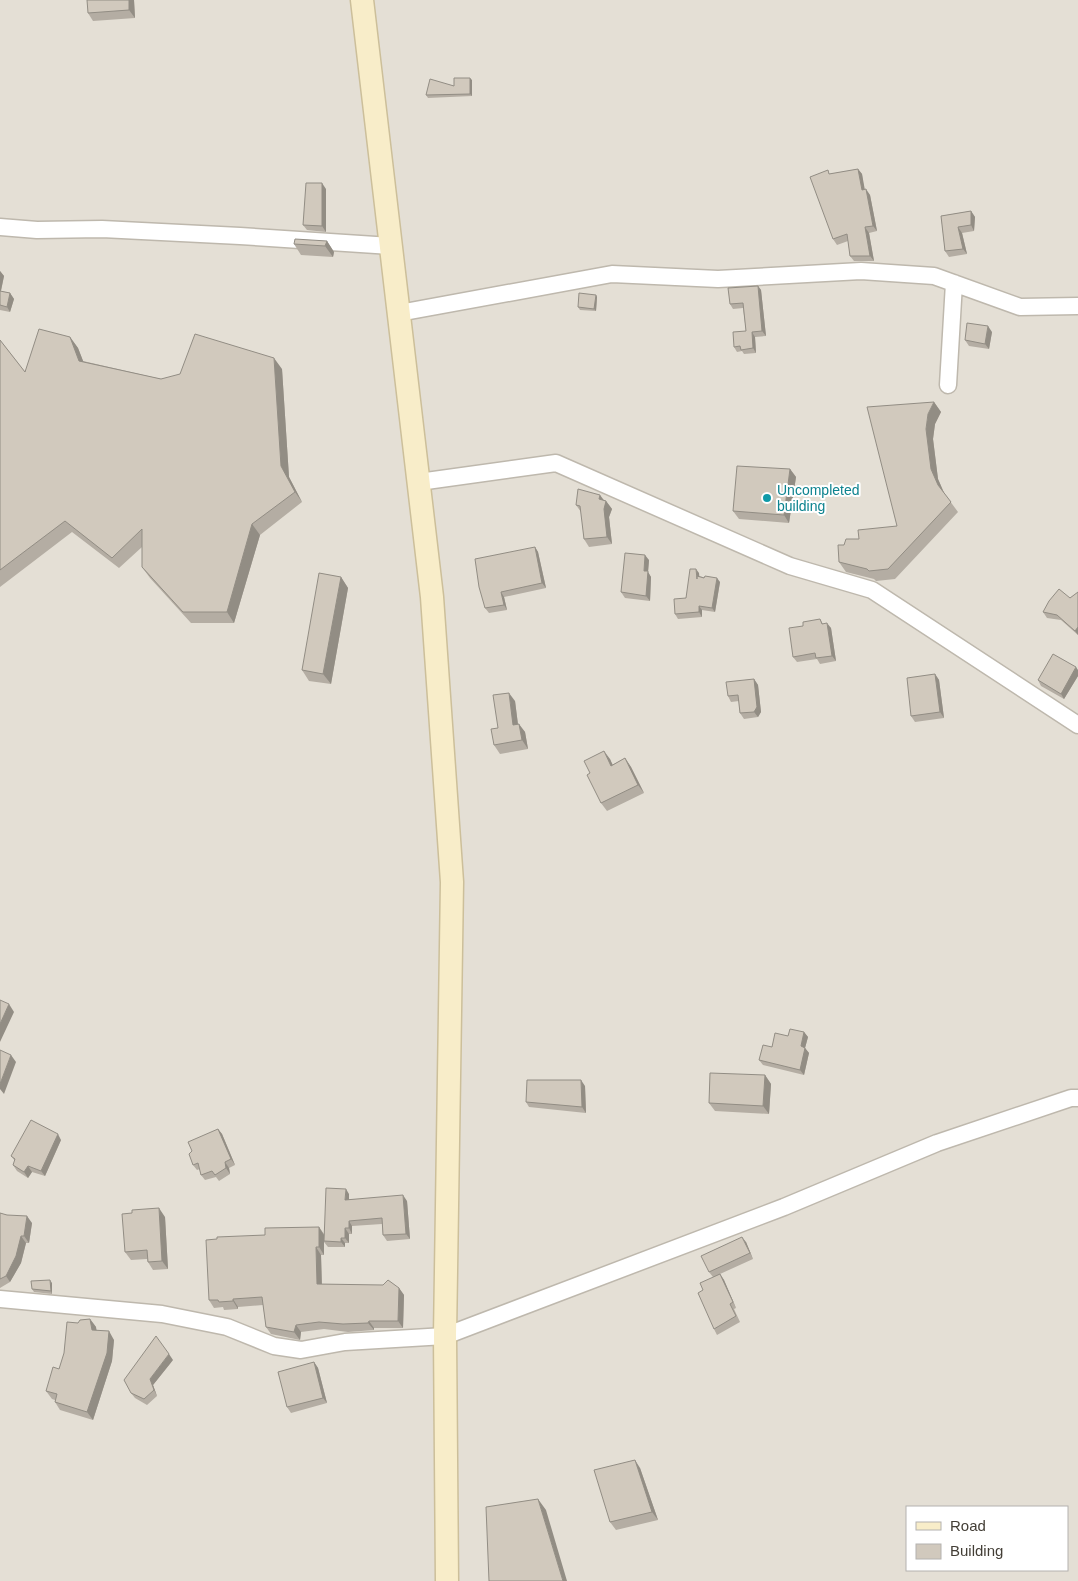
<svg xmlns="http://www.w3.org/2000/svg" width="1078" height="1581" font-family="Arial,sans-serif">
<style>
.residential{fill:#e4dfd5;fill-rule:evenodd}
.lines{fill:none;stroke-linecap:round;stroke-linejoin:round}
.street-casing{stroke:#beb8ad;stroke-width:19}
.secondary-casing{stroke:#ccbf9a;stroke-width:25}
.street{stroke:#fff;stroke-width:16}
.secondary{stroke:#f8edc9;stroke-width:22}
.wall{fill:#b4ada3}
.shaded-wall{fill:#928d84}
.building{fill:#d1c9bd;stroke:#928d84}
.culture-dot{fill:#0f9aa8;stroke:#fff;stroke-width:2}
.labels{text-anchor:middle;stroke-width:4;stroke-linejoin:round;paint-order:stroke}
.culture-label{font-size:14px;fill:#0d838f;stroke:#fff;text-anchor:start}
</style>
<rect width="100%" height="100%" fill="#f1eee6"/>
<path class="residential" d="M 0,0 L 1078,0 L 1078,1581 L 0,1581 ZM 907,1507 L 1067,1507 L 1067,1570 L 907,1570 Z"/>
<g class="lines">
<defs>
<path id="street" d="M 0,227 L 37,230 L 102,229 L 240,236 L 391,246
M 399,313 L 612,274 L 718,279 L 861,271 L 934,276 L 1020,307 L 1078,306
M 948,385 L 954,283
M 419,482 L 556,463 L 790,566 L 872,590 L 1078,725
M 0,1299 L 162,1314 L 227,1327 L 274,1346 L 301,1350 L 345,1342 L 445,1336 L 784,1207 L 937,1143 L 1071,1098 L 1078,1098"/>
<path id="secondary" d="M 362,0 L 432,597 L 452,882 L 445,1336 L 447,1581"/>
</defs>
<use href="#street" class="street-casing"/>
<use href="#secondary" class="secondary-casing"/>
<use href="#street" class="street"/>
<use href="#secondary" class="secondary"/>
</g>
<path class="wall" d="M 134,0 L 135,18 L 93,21 L 88,13 Z
M 472,80 L 472,96 L 428,98 L 426,95 Z
M 858,169 L 862,174 L 864,190 L 870,195 L 877,231 L 869,233 L 874,261 L 854,261 L 850,256 L 848,241 L 837,245 L 833,239 L 830,174 Z
M 326,189 L 326,232 L 307,230 L 303,225 Z
M 971,211 L 975,217 L 974,231 L 962,233 L 967,254 L 949,257 L 945,251 L 941,216 Z
M 327,241 L 334,252 L 333,257 L 301,255 L 294,244 Z
M 0,271 L 4,276 L 1,291 L 10,293 L 14,299 L 10,312 L 0,310 Z
M 758,286 L 761,290 L 766,336 L 755,337 L 756,353 L 744,354 L 742,351 L 737,352 L 734,347 L 746,331 L 743,308 L 733,309 L 730,304 Z
M 596,295 L 597,297 L 596,311 L 580,310 L 578,307 Z
M 992,332 L 989,349 L 969,346 L 965,340 Z
M 70,337 L 78,348 L 83,361 L 161,379 L 282,369 L 289,477 L 302,502 L 260,535 L 234,623 L 191,623 L 150,578 L 142,567 L 142,547 L 119,568 L 72,532 L 0,587 L 0,340 L 25,372 Z
M 934,402 L 941,412 L 935,424 L 933,439 L 938,479 L 944,493 L 958,512 L 895,579 L 876,581 L 874,579 L 846,572 L 839,562 L 844,545 L 897,526 Z
M 790,469 L 796,477 L 789,523 L 739,519 L 733,511 Z
M 604,500 L 606,501 L 612,509 L 609,517 L 612,544 L 589,547 L 584,539 L 581,512 L 576,505 Z
M 535,547 L 538,552 L 546,588 L 504,597 L 507,610 L 489,613 L 485,608 Z
M 649,560 L 648,572 L 651,577 L 650,601 L 625,598 L 621,592 Z
M 699,573 L 699,576 L 720,582 L 715,612 L 702,610 L 702,617 L 678,619 L 675,614 L 686,598 Z
M 341,577 L 348,588 L 331,684 L 309,681 L 302,670 Z
M 1078,592 L 1078,635 L 1061,620 L 1047,618 L 1043,612 L 1070,598 Z
M 820,619 L 823,624 L 831,628 L 836,661 L 820,664 L 817,659 L 797,662 L 793,657 L 803,626 Z
M 1078,670 L 1078,676 L 1064,699 L 1041,686 L 1038,680 Z
M 935,674 L 939,680 L 944,718 L 915,722 L 911,716 Z
M 754,679 L 758,685 L 761,712 L 758,717 L 744,719 L 740,713 L 739,701 L 731,702 L 728,696 Z
M 515,701 L 518,724 L 525,732 L 528,749 L 500,754 L 494,745 L 498,728 Z
M 625,758 L 631,767 L 644,793 L 607,811 L 601,803 L 590,773 L 610,759 L 612,765 Z
M 804,1032 L 808,1037 L 805,1048 L 809,1053 L 804,1075 L 763,1065 L 759,1060 L 772,1047 L 788,1036 Z
M 765,1075 L 771,1084 L 769,1114 L 715,1111 L 709,1103 Z
M 585,1086 L 586,1113 L 529,1107 L 526,1102 Z
M 218,1129 L 222,1134 L 235,1165 L 229,1168 L 230,1174 L 219,1181 L 216,1177 L 205,1180 L 201,1175 L 200,1169 L 197,1170 L 193,1165 Z
M 61,1140 L 45,1176 L 32,1172 L 28,1178 L 17,1171 L 13,1165 L 15,1161 L 11,1156 Z
M 349,1194 L 349,1199 L 407,1201 L 410,1239 L 387,1241 L 383,1235 L 382,1224 L 352,1226 L 352,1234 L 349,1234 L 349,1243 L 345,1243 L 345,1247 L 328,1247 L 324,1242 L 324,1255 L 321,1255 L 322,1284 L 399,1288 L 404,1295 L 403,1328 L 374,1328 L 374,1330 L 348,1332 L 324,1329 L 301,1332 L 300,1340 L 271,1334 L 266,1327 L 263,1305 L 238,1307 L 238,1309 L 224,1310 L 223,1307 L 214,1308 L 209,1300 L 217,1239 L 265,1235 L 319,1227 L 324,1234 Z
M 0,1213 L 32,1223 L 29,1243 L 26,1243 L 21,1263 L 10,1282 L 0,1288 Z
M 132,1213 L 165,1217 L 168,1269 L 153,1270 L 148,1262 L 147,1259 L 131,1260 L 125,1252 Z
M 746,1242 L 753,1259 L 720,1274 L 724,1280 L 736,1308 L 734,1309 L 740,1322 L 717,1335 L 714,1329 L 703,1290 L 713,1277 L 709,1272 Z
M 52,1283 L 52,1294 L 34,1292 L 32,1289 Z
M 90,1319 L 96,1327 L 96,1330 L 114,1340 L 112,1361 L 93,1420 L 60,1410 L 55,1402 L 55,1400 L 52,1399 L 46,1391 L 59,1369 L 78,1323 Z
M 173,1360 L 153,1385 L 157,1396 L 147,1405 L 135,1398 L 131,1393 Z
M 314,1362 L 318,1368 L 327,1403 L 291,1413 L 287,1407 Z
M 640,1468 L 658,1520 L 616,1530 L 610,1522 Z"/>
<path class="shaded-wall" d="M 129,0 L 134,0 L 135,18 L 129,10 Z
M 470,78 L 472,80 L 472,96 L 470,94 Z
M 858,169 L 862,174 L 866,196 L 862,190 Z
M 322,183 L 326,189 L 326,232 L 322,226 Z
M 866,189 L 870,195 L 877,231 L 873,226 Z
M 971,211 L 975,217 L 974,231 L 971,225 Z
M 865,227 L 869,233 L 874,261 L 870,256 Z
M 958,227 L 962,233 L 967,254 L 963,249 Z
M 327,241 L 334,252 L 333,257 L 325,246 Z
M 0,271 L 4,276 L 0,295 Z
M 758,286 L 761,290 L 766,336 L 762,331 Z
M 10,293 L 14,299 L 10,312 L 7,307 Z
M 596,295 L 597,297 L 596,311 L 594,309 Z
M 988,326 L 992,332 L 989,349 L 985,344 Z
M 752,332 L 755,337 L 756,353 L 753,348 Z
M 70,337 L 78,348 L 87,371 L 79,361 Z
M 274,358 L 282,369 L 289,477 L 302,502 L 295,492 L 281,466 Z
M 934,402 L 941,412 L 935,424 L 933,439 L 938,479 L 945,495 L 938,485 L 931,469 L 926,429 L 928,414 Z
M 790,469 L 796,477 L 789,523 L 784,515 Z
M 600,495 L 606,503 L 606,501 L 612,509 L 609,517 L 612,544 L 607,537 L 599,499 Z
M 252,524 L 260,535 L 234,623 L 227,612 Z
M 535,547 L 538,552 L 546,588 L 542,583 Z
M 645,555 L 649,560 L 648,572 L 651,577 L 650,601 L 646,596 L 644,571 Z
M 696,569 L 699,573 L 700,583 L 697,579 Z
M 341,577 L 348,588 L 331,684 L 323,674 Z
M 717,578 L 720,582 L 715,612 L 712,608 Z
M 501,592 L 504,597 L 507,610 L 504,605 Z
M 699,606 L 702,610 L 702,617 L 699,612 Z
M 827,623 L 831,628 L 836,661 L 832,656 Z
M 1078,627 L 1078,635 L 1075,631 Z
M 1076,667 L 1078,670 L 1078,676 L 1064,699 L 1061,694 Z
M 935,674 L 939,680 L 944,718 L 940,712 Z
M 754,679 L 758,685 L 761,712 L 758,717 L 754,712 Z
M 509,693 L 515,701 L 519,733 L 513,725 Z
M 519,724 L 525,732 L 528,749 L 522,740 Z
M 604,751 L 610,759 L 617,774 L 611,766 Z
M 625,758 L 631,767 L 644,793 L 638,785 Z
M 9,1004 L 14,1012 L 0,1042 L 0,1024 Z
M 804,1032 L 808,1037 L 805,1048 L 809,1053 L 804,1075 L 800,1070 L 801,1046 Z
M 11,1055 L 16,1062 L 4,1094 L 0,1089 L 0,1084 Z
M 765,1075 L 771,1084 L 769,1114 L 763,1106 Z
M 581,1080 L 585,1086 L 586,1113 L 582,1107 Z
M 218,1129 L 222,1134 L 235,1165 L 231,1159 Z
M 58,1134 L 61,1140 L 45,1176 L 41,1171 Z
M 225,1162 L 229,1168 L 230,1174 L 226,1168 Z
M 28,1166 L 32,1172 L 28,1178 L 24,1172 Z
M 346,1189 L 349,1194 L 349,1205 L 345,1200 Z
M 403,1195 L 407,1201 L 410,1239 L 406,1234 Z
M 159,1208 L 165,1217 L 168,1269 L 162,1261 Z
M 27,1216 L 32,1223 L 29,1243 L 24,1236 Z
M 349,1221 L 352,1226 L 352,1234 L 349,1228 Z
M 319,1227 L 324,1235 L 324,1255 L 319,1247 Z
M 345,1228 L 349,1234 L 349,1243 L 345,1238 Z
M 21,1236 L 26,1243 L 21,1263 L 10,1282 L 6,1276 Z
M 742,1237 L 746,1242 L 753,1259 Z
M 341,1238 L 345,1243 L 345,1247 L 341,1242 Z
M 316,1247 L 321,1255 L 322,1292 L 317,1284 Z
M 720,1274 L 724,1280 L 736,1308 L 733,1302 Z
M 50,1280 L 52,1283 L 52,1294 L 51,1291 Z
M 399,1288 L 404,1295 L 403,1328 L 398,1321 Z
M 233,1299 L 238,1307 L 238,1309 L 233,1301 Z
M 90,1319 L 96,1327 L 98,1338 L 92,1330 Z
M 369,1321 L 374,1328 L 374,1330 L 368,1323 Z
M 296,1325 L 301,1332 L 300,1340 L 294,1332 Z
M 109,1331 L 114,1340 L 112,1361 L 93,1420 L 87,1412 Z
M 169,1354 L 173,1360 L 153,1385 L 157,1396 L 154,1390 L 150,1379 Z
M 314,1362 L 318,1368 L 327,1403 L 323,1398 Z
M 635,1460 L 640,1468 L 658,1520 L 652,1512 Z
M 538,1499 L 546,1510 L 567,1581 L 563,1581 Z"/>
<path class="building" d="M 87,0 L 129,0 L 129,10 L 88,13 Z
M 454,78 L 470,78 L 470,94 L 426,95 L 430,79 L 454,86 Z
M 858,169 L 862,190 L 866,189 L 873,226 L 865,227 L 870,256 L 850,256 L 847,234 L 833,239 L 810,177 L 828,170 L 829,174 Z
M 306,183 L 322,183 L 322,226 L 303,225 Z
M 971,211 L 971,225 L 958,227 L 963,249 L 945,251 L 941,216 Z
M 295,239 L 327,241 L 325,246 L 294,244 Z
M 758,286 L 762,331 L 752,332 L 753,348 L 741,350 L 740,346 L 734,347 L 733,332 L 746,331 L 743,303 L 730,304 L 728,288 Z
M 0,291 L 10,293 L 7,307 L 0,305 Z
M 579,293 L 596,295 L 594,309 L 578,307 Z
M 967,323 L 988,326 L 985,344 L 965,340 Z
M 39,329 L 70,337 L 79,361 L 161,379 L 180,374 L 195,334 L 274,358 L 281,466 L 295,492 L 252,524 L 227,612 L 183,612 L 142,567 L 142,529 L 112,558 L 65,521 L 0,570 L 0,340 L 25,372 Z
M 934,402 L 928,414 L 926,429 L 931,469 L 938,485 L 951,502 L 888,569 L 869,571 L 867,569 L 839,562 L 838,545 L 844,545 L 846,539 L 859,539 L 858,530 L 897,526 L 867,407 Z
M 737,466 L 790,469 L 784,515 L 733,511 Z
M 578,489 L 600,495 L 599,499 L 606,501 L 604,509 L 607,537 L 584,539 L 580,506 L 576,505 Z
M 535,547 L 542,583 L 501,592 L 504,605 L 485,608 L 479,587 L 475,559 Z
M 625,553 L 645,555 L 644,571 L 648,571 L 646,596 L 621,592 Z
M 690,569 L 696,569 L 697,579 L 697,576 L 704,578 L 705,576 L 717,578 L 712,608 L 699,606 L 699,612 L 675,614 L 674,599 L 686,598 Z
M 319,573 L 341,577 L 323,674 L 302,670 Z
M 1059,589 L 1070,598 L 1078,592 L 1078,627 L 1075,631 L 1057,615 L 1043,612 L 1049,601 Z
M 820,619 L 822,624 L 827,623 L 832,656 L 816,658 L 815,653 L 793,657 L 789,628 L 803,626 L 803,622 Z
M 1053,654 L 1076,667 L 1061,694 L 1038,680 Z
M 935,674 L 940,712 L 911,716 L 907,678 Z
M 754,679 L 757,707 L 754,712 L 740,713 L 738,695 L 728,696 L 726,682 Z
M 509,693 L 513,725 L 519,724 L 522,740 L 494,745 L 491,729 L 498,728 L 493,695 Z
M 604,751 L 611,766 L 625,758 L 638,785 L 601,803 L 587,775 L 590,773 L 584,761 Z
M 0,1000 L 9,1004 L 0,1024 Z
M 790,1029 L 804,1032 L 801,1046 L 805,1048 L 800,1070 L 759,1060 L 763,1045 L 772,1047 L 775,1033 L 788,1036 Z
M 0,1050 L 11,1055 L 0,1084 Z
M 710,1073 L 765,1075 L 763,1106 L 709,1103 Z
M 527,1080 L 581,1080 L 582,1107 L 526,1102 Z
M 31,1120 L 58,1134 L 41,1171 L 28,1166 L 24,1172 L 13,1165 L 15,1159 L 11,1156 Z
M 218,1129 L 231,1159 L 225,1162 L 226,1168 L 215,1175 L 212,1171 L 201,1175 L 198,1163 L 193,1165 L 189,1154 L 192,1151 L 188,1142 Z
M 326,1188 L 346,1189 L 345,1200 L 403,1195 L 406,1234 L 383,1235 L 382,1218 L 349,1221 L 349,1228 L 345,1228 L 345,1238 L 341,1238 L 341,1242 L 324,1241 Z
M 159,1208 L 162,1261 L 148,1262 L 147,1250 L 125,1252 L 122,1214 L 132,1213 L 132,1210 Z
M 0,1213 L 7,1215 L 27,1216 L 24,1236 L 21,1236 L 16,1256 L 6,1276 L 0,1279 Z
M 319,1227 L 319,1247 L 316,1247 L 317,1284 L 383,1285 L 388,1280 L 399,1288 L 398,1321 L 369,1321 L 368,1323 L 343,1324 L 319,1322 L 296,1325 L 294,1332 L 266,1327 L 262,1297 L 233,1299 L 233,1301 L 219,1302 L 218,1300 L 209,1300 L 206,1240 L 217,1239 L 217,1237 L 265,1235 L 265,1228 Z
M 742,1237 L 750,1253 L 709,1272 L 701,1256 Z
M 720,1274 L 733,1302 L 730,1304 L 736,1316 L 714,1329 L 698,1293 L 703,1290 L 700,1283 Z
M 50,1280 L 51,1291 L 32,1289 L 31,1281 Z
M 90,1319 L 92,1330 L 109,1331 L 107,1353 L 87,1412 L 55,1402 L 57,1394 L 46,1391 L 53,1367 L 59,1369 L 64,1353 L 67,1322 L 78,1323 L 80,1320 Z
M 156,1336 L 169,1354 L 150,1379 L 154,1390 L 144,1399 L 131,1393 L 124,1380 Z
M 314,1362 L 323,1398 L 287,1407 L 278,1372 Z
M 635,1460 L 652,1512 L 610,1522 L 594,1470 Z
M 538,1499 L 563,1581 L 489,1581 L 486,1507 Z"/>
<circle class="culture-dot" cx="767" cy="498" r="5"/>
<g class="labels">
<g class="culture-label">
<text x="777" y="495">Uncompleted<tspan x="777" dy="16">building</tspan></text>
</g>
</g>
<rect x="906" y="1506" width="162" height="65" fill="#ffffff" stroke="#b4b2af"/>
<rect x="916" y="1522" width="25" height="8" fill="#f8edc9" stroke="#b4b2af"/>
<text x="950" y="1531" font-size="15" fill="#433e36">Road</text>
<rect x="916" y="1544" width="25" height="15" fill="#d1c9bd" stroke="#b4b2af"/>
<text x="950" y="1556" font-size="15" fill="#433e36">Building</text>
</svg>
